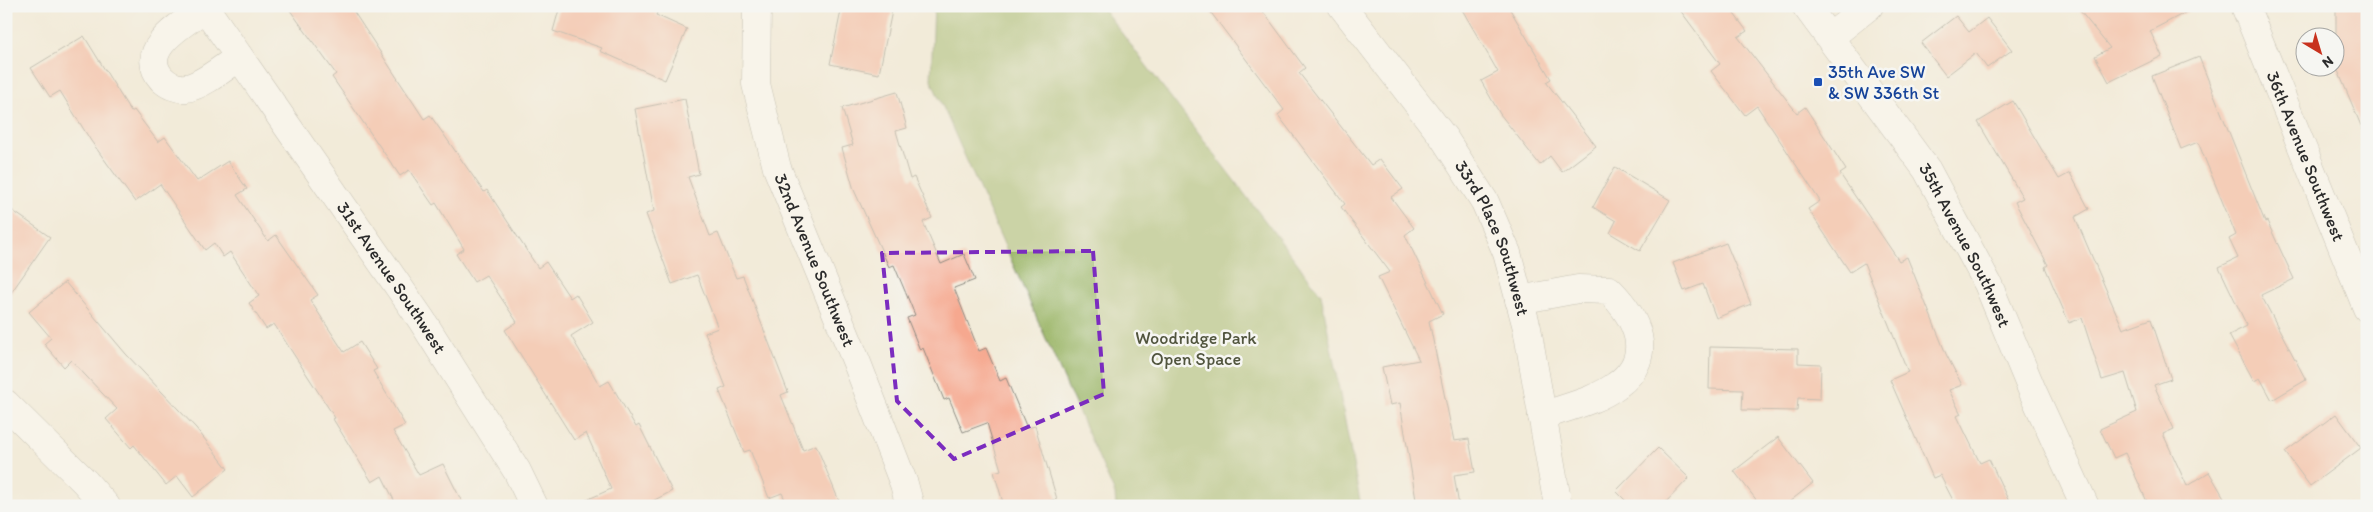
<svg xmlns="http://www.w3.org/2000/svg" width="2373" height="512" font-family="Itim,sans-serif">
<style>
.forest{fill:#9bb667;stroke:#637049}
.building{fill:#f6a88f}
.lines{fill:none;stroke-linecap:round;stroke-linejoin:round}
.minor-casing{stroke:#8e8b82;stroke-width:29}
.minor{stroke:#fff;stroke-width:28}
.marked{fill:none;stroke:#7b2cbf;stroke-width:4;stroke-dasharray:10 6;stroke-linejoin:round}
.transit-dot{fill:#1a4fb4;stroke:#f6f6f2;stroke-width:2}
.labels{text-anchor:middle;stroke-width:5;stroke-linejoin:round;paint-order:stroke}
.transit-label{font-size:18px;fill:#164399;stroke:#f6f6f2;text-anchor:start}
.street-label{font-size:18px;fill:#2b2b2b;stroke:#f6f6f2}
.park-label{font-size:18px;fill:#51553e;stroke:#f6f6f2}
</style>
<rect width="100%" height="100%" fill="#f6f6f2"/>
<filter id="ink" filterUnits="userSpaceOnUse"><feTurbulence type="fractalNoise" baseFrequency=".02" numOctaves="2"/><feDisplacementMap in="SourceGraphic" scale="10" xChannelSelector="R" yChannelSelector="G"/><feConvolveMatrix kernelMatrix="1 2 1 2 8 2 1 2 1" color-interpolation-filters="sRGB"/></filter>
<filter id="wash" filterUnits="userSpaceOnUse"><feTurbulence type="fractalNoise" baseFrequency=".0096" numOctaves="4" result="noise"/><feDisplacementMap in="SourceGraphic" scale="20" xChannelSelector="R" yChannelSelector="G"/><feGaussianBlur stdDeviation="1.12" result="paint"/><feColorMatrix in="noise" values="0 0 0 0 0 0 0 0 0 0 0 0 0 0 0 0 0 1.4 0 .05"/><feComposite in="paint" operator="in"/></filter>
<g filter="url(#wash)">
<rect width="100%" height="100%" fill="#f2ebd9"/>
<path class="forest" d="M 934,6 L 1101,6 L 1321,294 L 1361,506 L 1116,506 L 1115,494 L 931,80 Z"/>
<g id="blocks">
<path class="building" d="M 287,6 L 350,6 L 424,119 L 430,115 L 484,192 L 487,190 L 538,268 L 546,262 L 570,298 L 576,294 L 593,322 L 571,336 L 600,386 L 609,381 L 636,427 L 639,425 L 672,491 L 643,506 L 573,506 L 611,489 L 586,433 L 574,440 L 505,330 L 517,322 L 486,275 L 474,282 L 456,254 L 464,249 L 436,203 L 433,205 L 409,170 L 400,176 L 332,77 L 336,74 Z
M 560,6 L 660,6 L 656,15 L 687,29 L 665,80 L 600,51 L 602,48 L 553,31 Z
M 842,6 L 893,6 L 879,74 L 830,64 Z
M 1206,6 L 1259,6 L 1305,68 L 1299,73 L 1371,165 L 1380,159 L 1403,189 L 1391,197 L 1414,228 L 1405,235 L 1443,314 L 1429,321 L 1454,441 L 1469,439 L 1475,472 L 1454,475 L 1459,506 L 1417,506 L 1400,403 L 1390,405 L 1382,367 L 1419,360 L 1378,277 L 1390,272 L 1341,207 L 1345,204 L 1278,115 L 1284,110 Z
M 1460,6 L 1508,6 L 1551,79 L 1546,82 L 1596,146 L 1562,172 L 1550,156 L 1540,165 L 1500,114 L 1481,81 L 1498,72 Z
M 1677,6 L 1728,6 L 1747,31 L 1738,37 L 1797,113 L 1805,107 L 1846,170 L 1840,174 L 1899,261 L 1907,257 L 1946,354 L 1962,385 L 1949,390 L 1961,414 L 1957,416 L 1980,463 L 1989,459 L 2011,506 L 1956,506 L 1940,475 L 1933,478 L 1890,380 L 1908,372 L 1864,263 L 1850,272 L 1808,209 L 1820,201 L 1757,106 L 1745,115 L 1711,71 L 1720,64 Z
M 2076,6 L 2198,6 L 2150,31 L 2162,56 L 2109,82 L 2095,56 L 2110,48 Z
M 2336,6 L 2367,6 L 2367,140 L 2336,66 Z
M 1956,16 L 1969,32 L 1987,18 L 2012,50 L 1987,68 L 1976,53 L 1946,76 L 1921,43 Z
M 84,36 L 131,112 L 134,110 L 158,142 L 165,137 L 197,181 L 228,161 L 247,189 L 237,195 L 268,241 L 276,235 L 318,295 L 310,300 L 344,352 L 360,342 L 377,369 L 373,371 L 405,425 L 393,431 L 419,475 L 443,464 L 464,506 L 397,506 L 382,476 L 372,482 L 333,419 L 335,418 L 274,324 L 266,329 L 249,303 L 259,296 L 230,252 L 223,257 L 214,243 L 205,250 L 160,184 L 135,202 L 91,141 L 60,91 L 50,97 L 31,68 Z
M 2199,57 L 2265,222 L 2267,221 L 2294,279 L 2261,295 L 2306,380 L 2272,400 L 2260,378 L 2254,381 L 2229,335 L 2247,326 L 2219,267 L 2238,258 L 2229,239 L 2236,235 L 2198,142 L 2181,149 L 2152,76 Z
M 897,92 L 907,128 L 896,131 L 910,179 L 914,177 L 932,218 L 923,222 L 941,264 L 964,254 L 975,280 L 954,288 L 979,351 L 986,348 L 1000,381 L 1006,378 L 1027,428 L 1035,426 L 1057,499 L 1032,506 L 1004,506 L 994,472 L 1001,470 L 987,423 L 963,432 L 949,398 L 944,400 L 923,348 L 920,350 L 907,318 L 915,315 L 894,265 L 889,267 L 854,190 L 842,148 L 853,145 L 842,108 Z
M 685,99 L 699,174 L 688,177 L 710,236 L 718,233 L 736,278 L 743,276 L 788,392 L 781,395 L 803,450 L 816,445 L 841,506 L 788,506 L 782,493 L 769,498 L 750,450 L 744,452 L 719,390 L 726,387 L 705,333 L 718,328 L 697,275 L 672,284 L 646,214 L 654,211 L 635,109 Z
M 2013,101 L 2059,179 L 2070,173 L 2089,209 L 2075,217 L 2123,329 L 2151,319 L 2171,379 L 2154,385 L 2174,429 L 2163,434 L 2187,486 L 2209,472 L 2229,506 L 2149,506 L 2125,453 L 2114,458 L 2100,429 L 2137,412 L 2125,373 L 2102,380 L 2082,318 L 2069,323 L 2045,267 L 2048,265 L 2015,202 L 2023,198 L 1978,122 Z
M 1615,167 L 1670,200 L 1640,251 L 1610,233 L 1616,221 L 1593,207 Z
M 6,206 L 50,237 L 6,300 Z
M 1726,243 L 1751,304 L 1716,318 L 1703,284 L 1684,291 L 1673,263 Z
M 65,282 L 126,354 L 196,428 L 228,469 L 193,497 L 177,476 L 166,485 L 134,445 L 131,448 L 106,419 L 117,409 L 71,360 L 64,367 L 44,344 L 51,338 L 29,312 Z
M 1710,347 L 1798,349 L 1798,363 L 1821,364 L 1820,399 L 1798,398 L 1797,411 L 1742,410 L 1743,390 L 1709,389 Z
M 2336,414 L 2361,448 L 2310,486 L 2285,452 Z
M 1778,437 L 1813,483 L 1784,506 L 1761,506 L 1734,471 Z
M 1658,448 L 1689,478 L 1662,506 L 1631,506 L 1616,491 Z"/>
</g>
</g>
<g filter="url(#ink)">
<use href="#blocks" fill-opacity="0" stroke="#8e8b82" stroke-width="1"/>
<g class="lines">
<defs>
<g id="minor">
<path id="s1" d="M 204,6 L 421,319 L 517,471 L 534,506"/>
<path id="s2" d="M 757,6 L 756,84 L 777,168 L 857,363 L 904,484 L 910,506"/>
<path id="s3" d="M 1342,6 L 1444,138 L 1485,202 L 1507,253 L 1527,328 L 1558,506"/>
<path id="s4" d="M 1806,6 L 1927,170 L 1988,284 L 2032,390 L 2085,506"/>
<path id="s5" d="M 2245,6 L 2367,308"/>
<path d="M 205,8 C 185,23 135,49 162,79 C 168,85 177,89 186,88 C 202,86 226,66 239,57"/>
<path d="M 1830,37 L 1869,6"/>
<path d="M 1519,300 L 1578,289 L 1609,290 C 1636,317 1657,356 1617,385 C 1596,401 1567,407 1542,416"/>
<path d="M 6,404 L 85,482 L 106,506"/>
</g>
</defs>
<use href="#minor" class="minor-casing"/>
<use href="#minor" class="minor"/>
</g>
</g>
<path d="M0 0H2373V512H0ZM 1093,251 L 1104,394 L 954,459 L 897,401 L 882,253 Z" fill="#f2ebd9" fill-opacity=".55" fill-rule="evenodd"/>
<path class="marked" d="M 1093,251 L 1104,394 L 954,459 L 897,401 L 882,253 Z"/>
<rect class="transit-dot" x="1813" y="77" width="10" height="10" rx="2.5"/>
<g class="labels">
<g class="transit-label">
<text x="1828" y="78">35th Ave SW<tspan x="1828" dy="21">&amp; SW 336th St</tspan></text>
</g>
<g class="street-label">
<text dy="6" stroke="none"><textPath href="#s5" startOffset="162">36th Avenue Southwest</textPath></text>
<text dy="6" stroke="none"><textPath href="#s3" startOffset="279">33rd Place Southwest</textPath></text>
<text dy="6" stroke="none"><textPath href="#s4" startOffset="288">35th Avenue Southwest</textPath></text>
<text dy="6" stroke="none"><textPath href="#s2" startOffset="264">32nd Avenue Southwest</textPath></text>
<text dy="6" stroke="none"><textPath href="#s1" startOffset="330">31st Avenue Southwest</textPath></text>
</g>
<g class="park-label">
<text x="1196" y="344">Woodridge Park<tspan x="1196" dy="21">Open Space</tspan></text>
</g>
</g>
<rect width="2373" height="512" fill="none" stroke="#f6f6f2" stroke-width="25"/>
<g transform="translate(2320 52) rotate(142)"><circle r="24" fill="#f6f6f2" stroke="#a5a5a2"/>
<path d="M0-4L9 19L0 12L-9 19Z" fill="#c8321e"/>
<text y="-8" font-size="14" font-weight="bold" text-anchor="middle" fill="#2b2b2b">N</text>
</g>
</svg>
